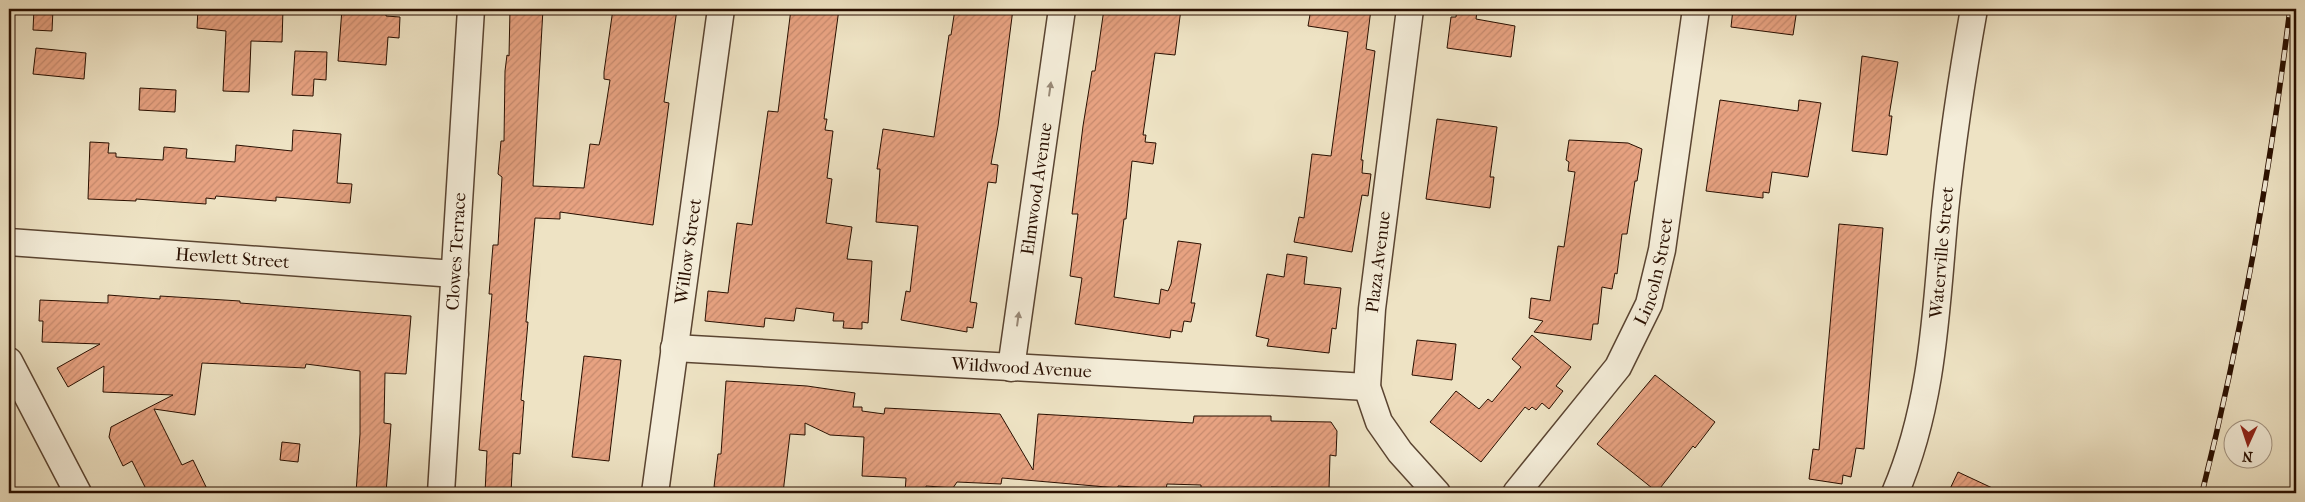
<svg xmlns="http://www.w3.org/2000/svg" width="2305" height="502" font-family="'IM FELL French Canon',serif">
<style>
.building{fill:url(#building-hatch);stroke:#290f00}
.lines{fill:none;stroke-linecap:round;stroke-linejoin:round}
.minor-casing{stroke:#5a4431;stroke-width:29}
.minor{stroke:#f4edd9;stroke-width:26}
.rail-casing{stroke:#290f00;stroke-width:5.5}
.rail{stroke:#f4edd9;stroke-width:4;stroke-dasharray:11;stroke-linecap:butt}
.oneway{fill:#998977}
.labels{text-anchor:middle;stroke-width:4.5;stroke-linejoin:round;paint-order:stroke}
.street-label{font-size:18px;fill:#290f00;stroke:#f4edd9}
</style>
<defs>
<pattern id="building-hatch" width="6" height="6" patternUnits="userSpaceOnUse" patternTransform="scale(1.25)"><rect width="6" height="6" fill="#e7a281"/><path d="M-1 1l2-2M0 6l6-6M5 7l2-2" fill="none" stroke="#c68a6e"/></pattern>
</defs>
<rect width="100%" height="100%" fill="#eee3c4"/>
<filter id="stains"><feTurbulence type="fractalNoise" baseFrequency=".004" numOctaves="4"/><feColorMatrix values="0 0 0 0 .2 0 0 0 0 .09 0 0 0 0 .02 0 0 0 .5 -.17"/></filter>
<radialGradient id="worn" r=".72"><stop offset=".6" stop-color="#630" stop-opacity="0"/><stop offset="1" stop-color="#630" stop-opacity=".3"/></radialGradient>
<path class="building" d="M 34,9 L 53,9 L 52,31 L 33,30 Z
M 198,9 L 283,9 L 282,42 L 251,41 L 249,92 L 223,91 L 226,31 L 197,28 Z
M 342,9 L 386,9 L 386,16 L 400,17 L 399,38 L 388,37 L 386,65 L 338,61 Z
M 510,9 L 543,9 L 533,186 L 584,188 L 590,144 L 599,145 L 601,137 L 610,80 L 604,79 L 604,72 L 613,9 L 677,9 L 664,102 L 669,103 L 653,225 L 560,212 L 560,219 L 535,218 L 526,322 L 528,322 L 521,400 L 524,401 L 520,454 L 513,453 L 511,493 L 485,493 L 487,451 L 479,450 L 492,294 L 489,294 L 493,245 L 498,245 L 502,177 L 498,174 L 501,141 L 504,141 L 505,71 L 507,55 L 509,56 Z
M 791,9 L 839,9 L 824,119 L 827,119 L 825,130 L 833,131 L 827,178 L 832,179 L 826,223 L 852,227 L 847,259 L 872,261 L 868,323 L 862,322 L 862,329 L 843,328 L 844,321 L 833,321 L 834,313 L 796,308 L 794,321 L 765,318 L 764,327 L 705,321 L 708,291 L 728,293 L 737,223 L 752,225 L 768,111 L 778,112 Z
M 955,9 L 1013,9 L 998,126 L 991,164 L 998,165 L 996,183 L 988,182 L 970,302 L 977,303 L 973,328 L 967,327 L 967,332 L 901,320 L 906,291 L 910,292 L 918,226 L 876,222 L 880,169 L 877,169 L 883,129 L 934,137 L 949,35 L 951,35 Z
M 1104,9 L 1181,9 L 1175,55 L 1155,53 L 1143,135 L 1146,135 L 1145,142 L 1156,143 L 1153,164 L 1132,161 L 1126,219 L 1124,219 L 1114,297 L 1159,304 L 1161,289 L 1168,291 L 1171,284 L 1178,241 L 1201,244 L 1191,303 L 1195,303 L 1191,322 L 1184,321 L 1182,332 L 1171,330 L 1170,338 L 1075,324 L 1082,278 L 1070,276 L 1078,214 L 1072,214 L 1083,126 L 1092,71 L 1095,71 Z
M 1311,9 L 1371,9 L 1366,49 L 1375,51 L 1361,160 L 1363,160 L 1362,173 L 1371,174 L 1368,196 L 1362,195 L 1352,252 L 1294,242 L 1299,217 L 1304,218 L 1312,154 L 1331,156 L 1348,32 L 1308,26 Z
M 1457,9 L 1477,12 L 1476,19 L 1515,26 L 1511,57 L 1447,48 L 1451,17 L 1456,17 Z
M 1733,9 L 1797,9 L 1793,35 L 1731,27 Z
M 36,48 L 86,53 L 84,79 L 33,74 Z
M 295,51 L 327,52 L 326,80 L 314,79 L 313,96 L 292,95 Z
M 1862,56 L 1898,62 L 1889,116 L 1892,116 L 1887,155 L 1852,151 Z
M 140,88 L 176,90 L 175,112 L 139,110 Z
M 1720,100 L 1798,111 L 1799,100 L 1821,103 L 1808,177 L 1772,172 L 1769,193 L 1763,192 L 1763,198 L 1706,191 Z
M 1437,119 L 1497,127 L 1490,177 L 1494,177 L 1490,208 L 1426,199 Z
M 293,130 L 341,134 L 337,183 L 352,184 L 350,203 L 276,197 L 276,201 L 216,196 L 215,199 L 206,198 L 206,204 L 136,199 L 136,201 L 88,199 L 90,142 L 109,143 L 108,153 L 116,153 L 116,157 L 163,160 L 164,147 L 187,149 L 186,158 L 235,162 L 236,145 L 292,151 Z
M 1569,140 L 1628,143 L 1642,149 L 1637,181 L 1635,181 L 1627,234 L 1622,234 L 1617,274 L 1615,273 L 1612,289 L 1602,287 L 1598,324 L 1593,324 L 1591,340 L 1534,332 L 1543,321 L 1529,318 L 1531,298 L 1550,301 L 1558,246 L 1564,247 L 1575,172 L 1568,171 L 1569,162 L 1566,160 Z
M 1839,224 L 1883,228 L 1864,449 L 1856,448 L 1851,477 L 1843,475 L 1842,484 L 1809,479 L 1813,449 L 1819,450 Z
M 1287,254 L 1307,257 L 1304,284 L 1341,288 L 1336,329 L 1332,328 L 1329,353 L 1267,346 L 1269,339 L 1256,336 L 1267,274 L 1284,277 Z
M 108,295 L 160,299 L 160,296 L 240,301 L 240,303 L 411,316 L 406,374 L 385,373 L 384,423 L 391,424 L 386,493 L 356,493 L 360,434 L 360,371 L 306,364 L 305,368 L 202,363 L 195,415 L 154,409 L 182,465 L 193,460 L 209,493 L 148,493 L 132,461 L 123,466 L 109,437 L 111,427 L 173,395 L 103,392 L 104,366 L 68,387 L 57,368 L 100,344 L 42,342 L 43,321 L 39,321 L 40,300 L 108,303 Z
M 1532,335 L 1571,367 L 1556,386 L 1563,391 L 1549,409 L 1542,403 L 1536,410 L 1532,407 L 1529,410 L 1525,407 L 1481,462 L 1430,422 L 1456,391 L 1479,409 L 1488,399 L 1492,402 L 1521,367 L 1512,359 Z
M 1417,340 L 1456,344 L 1452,380 L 1412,375 Z
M 584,356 L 621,360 L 609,461 L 572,457 Z
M 1655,375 L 1715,422 L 1695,448 L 1693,446 L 1657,492 L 1597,444 Z
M 726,381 L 807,386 L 855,393 L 853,407 L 862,407 L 862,411 L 884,414 L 885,408 L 1000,414 L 1033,470 L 1038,414 L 1193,423 L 1194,416 L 1271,416 L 1271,421 L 1331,422 L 1337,431 L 1336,456 L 1330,455 L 1329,489 L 1271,487 L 1271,493 L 1201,493 L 1201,485 L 1167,484 L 1166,489 L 1118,486 L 1118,488 L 1002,478 L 1001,484 L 957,482 L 953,488 L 926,486 L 926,493 L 905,493 L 906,478 L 862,476 L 864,437 L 830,435 L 805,423 L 805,435 L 790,434 L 783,493 L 714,487 L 718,454 L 721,454 Z
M 282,442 L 300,444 L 298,462 L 280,460 Z
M 1958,472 L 2003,493 L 1948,493 Z"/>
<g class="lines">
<defs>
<g id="minor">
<path d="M 1410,9 L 1372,309 L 1367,387 L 1379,422 L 1400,452 L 1437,493"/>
<path id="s1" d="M 9,242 L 455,274"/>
<path id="s2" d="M 674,348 L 1367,387"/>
<path d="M 9,361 L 78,493"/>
<path id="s3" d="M 1011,368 L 1062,9"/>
<path id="s4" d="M 441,493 L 471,9"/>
<path id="s5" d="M 655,493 L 721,9"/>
<path id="s6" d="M 1516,493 L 1618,367 L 1649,304 L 1662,250 L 1696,9"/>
<path id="s7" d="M 1895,493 C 1934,403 1936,307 1945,211 C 1952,143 1962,76 1974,9"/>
</g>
</defs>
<use href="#minor" class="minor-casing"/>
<use href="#minor" class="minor"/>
<defs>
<path id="rail" d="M 2202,493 C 2242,334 2270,172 2290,9"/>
</defs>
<use href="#rail" class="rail-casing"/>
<use href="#rail" class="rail"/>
</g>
<defs><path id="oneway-solid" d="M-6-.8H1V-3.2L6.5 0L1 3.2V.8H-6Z" transform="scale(1.25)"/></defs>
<g class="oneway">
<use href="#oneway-solid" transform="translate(1050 89) rotate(-82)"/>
<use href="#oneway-solid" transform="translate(1018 319) rotate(-82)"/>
</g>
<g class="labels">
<g class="street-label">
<text dy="6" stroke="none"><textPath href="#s3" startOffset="181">Elmwood Avenue</textPath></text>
<text dy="6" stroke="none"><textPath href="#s4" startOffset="242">Clowes Terrace</textPath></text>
<text dy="6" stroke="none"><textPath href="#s5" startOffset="244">Willow Street</textPath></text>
<text dy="6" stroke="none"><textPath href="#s7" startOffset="246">Waterville Street</textPath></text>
<text dy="6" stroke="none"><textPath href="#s1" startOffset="224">Hewlett Street</textPath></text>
<text transform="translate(1378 262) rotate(-83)" y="6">Plaza Avenue</text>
<text dy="6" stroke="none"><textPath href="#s6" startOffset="265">Lincoln Street</textPath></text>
<text dy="6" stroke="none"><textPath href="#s2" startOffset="348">Wildwood Avenue</textPath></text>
</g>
</g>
<rect width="2305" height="502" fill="none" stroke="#eee3c4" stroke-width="30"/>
<rect x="10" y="10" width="2285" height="482" fill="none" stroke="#290f00" stroke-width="2.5"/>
<rect x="15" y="15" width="2275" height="472" fill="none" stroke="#290f00"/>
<g transform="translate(2248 444) rotate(183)"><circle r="24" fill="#f4edd9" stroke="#a39482"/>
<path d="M0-4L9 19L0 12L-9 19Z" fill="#8f2418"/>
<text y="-8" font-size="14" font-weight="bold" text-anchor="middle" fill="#290f00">N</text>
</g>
<rect width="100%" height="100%" filter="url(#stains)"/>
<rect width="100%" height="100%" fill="url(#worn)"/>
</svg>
